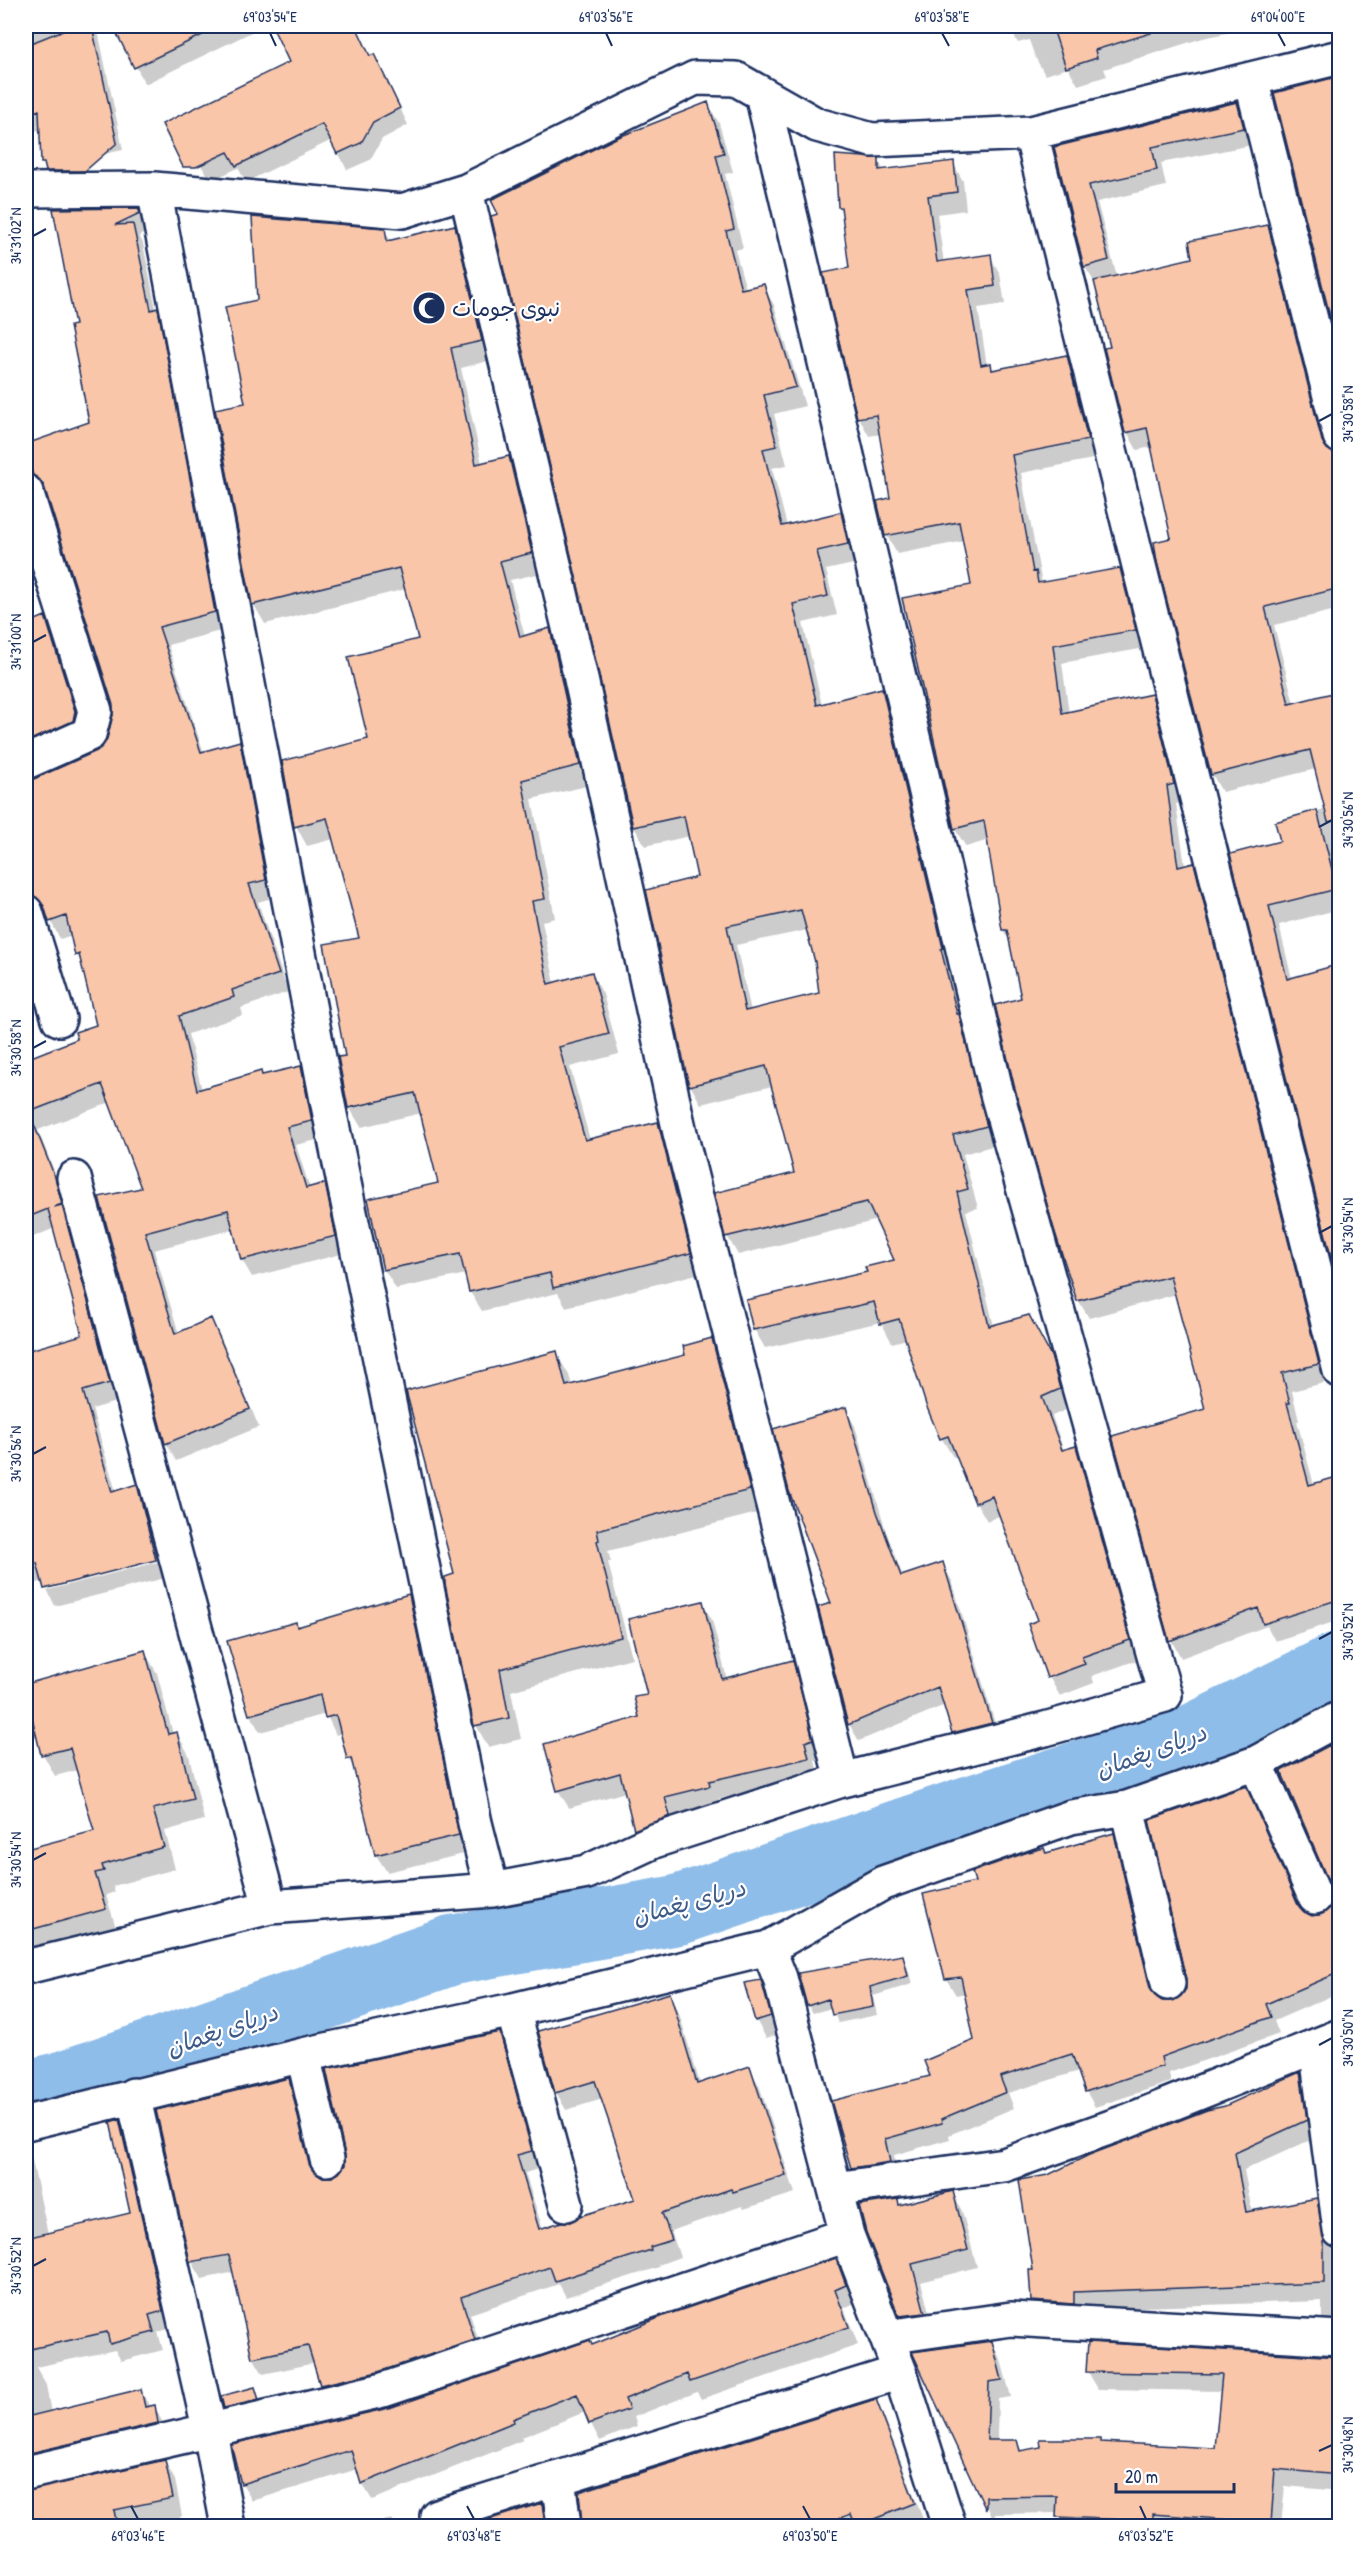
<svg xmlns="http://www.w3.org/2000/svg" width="1365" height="2552" font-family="'Patrick Hand','Playpen Sans Arabic',sans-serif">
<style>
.shadow{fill:#0003;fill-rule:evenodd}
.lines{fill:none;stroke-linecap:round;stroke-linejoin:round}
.river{stroke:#8fbde9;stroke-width:70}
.building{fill:#f9c6aa;stroke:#1b2f5e;stroke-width:1.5;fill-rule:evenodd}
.minor-casing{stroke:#1b2f5e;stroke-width:38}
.minor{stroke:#fff;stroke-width:33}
.ticks{fill:none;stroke:#1b2f5e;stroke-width:2}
.labels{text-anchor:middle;stroke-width:4.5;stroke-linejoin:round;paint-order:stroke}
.poi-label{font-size:22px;fill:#1b2f5e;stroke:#fff;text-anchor:start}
.water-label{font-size:24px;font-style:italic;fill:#3e5a88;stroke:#fff}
.neatline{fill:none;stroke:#1b2f5e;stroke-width:2}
.ticks-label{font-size:15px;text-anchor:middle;fill:#1b2f5e}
</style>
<rect width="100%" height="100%" fill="#fff"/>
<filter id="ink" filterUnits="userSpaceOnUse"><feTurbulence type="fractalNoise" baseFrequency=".0167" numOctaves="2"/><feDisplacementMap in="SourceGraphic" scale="12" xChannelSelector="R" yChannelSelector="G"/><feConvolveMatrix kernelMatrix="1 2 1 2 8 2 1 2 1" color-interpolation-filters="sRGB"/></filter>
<g filter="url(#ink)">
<path class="shadow" d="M 26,26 L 97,26 L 123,150 L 51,165 L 41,129 L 26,135 Z
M 115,26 L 264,26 L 145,84 Z
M 273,26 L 356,26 L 371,57 L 383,72 L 408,125 L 382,139 L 370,160 L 347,170 L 332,140 L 246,182 L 238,168 L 210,181 L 201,165 L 187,113 L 291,63 Z
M 1008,26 L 1260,26 L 1203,38 L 1104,69 L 1107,76 L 1078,85 L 1068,68 L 1045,75 L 1035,57 L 1029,40 L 1018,43 Z
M 1237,103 L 1246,120 L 1252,145 L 1161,163 L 1166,186 L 1097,202 L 1117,277 L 1194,259 L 1267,226 L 1278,244 L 1330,453 L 1340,456 L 1340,609 L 1274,625 L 1294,704 L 1340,692 L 1340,909 L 1279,925 L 1292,979 L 1340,1285 L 1232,855 L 1282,842 L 1276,823 L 1326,809 L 1316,769 L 1222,792 L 1212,774 L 1173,539 L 1152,447 L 1137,450 L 1127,432 L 1112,348 L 1095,283 L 1085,267 L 1057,149 Z
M 708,104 L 719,123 L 733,172 L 725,174 L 743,248 L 735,250 L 746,289 L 763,286 L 774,305 L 805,406 L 774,414 L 787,465 L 772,468 L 787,526 L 840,514 L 851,533 L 858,563 L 826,570 L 837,615 L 803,623 L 822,705 L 882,690 L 893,709 L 996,1145 L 963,1154 L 978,1208 L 966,1211 L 994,1326 L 1039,1336 L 1061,1376 L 1070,1408 L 1052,1416 L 1064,1451 L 1075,1448 L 1086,1466 L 1140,1659 L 1092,1676 L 1094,1683 L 1060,1696 L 1049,1677 L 1030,1625 L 1039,1621 L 1001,1515 L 987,1521 L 976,1502 L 957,1455 L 953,1457 L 942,1439 L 927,1404 L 907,1339 L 892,1343 L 881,1322 L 765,1348 L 754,1329 L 896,1261 L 878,1220 L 738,1255 L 727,1236 L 796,1174 L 772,1086 L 701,1104 L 690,1085 L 699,878 L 690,836 L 645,846 L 634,827 L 599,665 ZM 808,930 L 816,961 L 821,994 L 751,1011 L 736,945 Z
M 878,160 L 884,171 L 953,163 L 963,181 L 966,210 L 937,214 L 944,263 L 990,256 L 1000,274 L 1005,304 L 978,308 L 987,366 L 990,365 L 994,371 L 1066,357 L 1077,375 L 1098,458 L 1021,473 L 1042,584 L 1120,570 L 1130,588 L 1145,648 L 1062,663 L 1069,713 L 1151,696 L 1161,714 L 1183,802 L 1176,804 L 1185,866 L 1193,864 L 1203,882 L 1328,1382 L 1292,1391 L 1299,1421 L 1297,1421 L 1314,1485 L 1340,1478 L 1340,1620 L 1275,1641 L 1267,1626 L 1181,1658 L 1171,1640 L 1206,1411 L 1177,1294 L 1089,1318 L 1078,1300 L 1023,999 L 1011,943 L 1003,930 L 989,840 L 966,847 L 955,829 L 973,586 L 965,541 L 897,554 L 887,536 L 892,500 L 881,434 L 869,436 L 859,418 L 851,270 L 843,214 L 839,207 Z
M 138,209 L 148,227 L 149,231 L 139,236 L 143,243 L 156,309 L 167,328 L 224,630 L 168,645 L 204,753 L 239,743 L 249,761 L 275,897 L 258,902 L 288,992 L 241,1008 L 243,1015 L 188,1034 L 202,1090 L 301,1067 L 311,1085 L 321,1139 L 296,1145 L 310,1189 L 324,1185 L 334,1202 L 345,1253 L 252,1277 L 242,1260 L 234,1229 L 154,1250 L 179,1334 L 211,1320 L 221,1338 L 259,1427 L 176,1461 L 166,1443 L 100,1198 L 143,1189 L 111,1102 L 38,1130 L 65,1199 L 119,1401 L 92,1409 L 116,1492 L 136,1486 L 146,1503 L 160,1558 L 48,1586 L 48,1590 L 161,1561 L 165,1578 L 55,1606 L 43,1581 L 26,1587 L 26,1353 L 84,1336 L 55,1228 L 26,1240 L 26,1060 L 79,1039 L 97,1026 L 84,967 L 77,955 L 72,935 L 60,939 L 47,914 L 42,911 L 26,915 L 26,782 L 34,781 L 97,752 L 105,747 L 115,716 L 114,705 L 48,495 L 42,491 L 26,495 L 26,445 L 53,436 L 101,456 L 55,210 Z
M 454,226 L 465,246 L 492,360 L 461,368 L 482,464 L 509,458 L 520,478 L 542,573 L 510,580 L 525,637 L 549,630 L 561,650 L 591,785 L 532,799 L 555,918 L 542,921 L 555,984 L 592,974 L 603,994 L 619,1054 L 570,1067 L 590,1140 L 658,1124 L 669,1144 L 701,1273 L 566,1307 L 558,1293 L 482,1311 L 470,1292 L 466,1274 L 396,1289 L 384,1269 L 440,1184 L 422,1113 L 361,1127 L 349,1107 L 361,940 L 334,839 L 307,846 L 296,826 L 370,740 L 420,640 L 406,589 L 265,624 L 254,605 L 217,411 L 247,404 L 259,301 L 384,230 L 391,241 Z
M 26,327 L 31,345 L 26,347 Z
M 45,618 L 55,635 L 85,730 L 26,765 L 26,626 Z
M 711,1340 L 724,1361 L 761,1512 L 608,1551 L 611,1562 L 608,1562 L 632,1658 L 511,1691 L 521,1739 L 488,1747 L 476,1725 L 455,1575 L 556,1353 L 569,1375 L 572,1386 L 687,1356 Z
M 845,1409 L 855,1426 L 886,1531 L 903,1577 L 942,1564 L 952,1581 L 1000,1740 L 963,1750 L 953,1732 L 945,1705 L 859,1741 L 849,1724 L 833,1604 Z
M 408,1596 L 418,1614 L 468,1853 L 387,1872 L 376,1855 L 357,1773 L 348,1758 L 342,1733 L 336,1735 L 326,1714 L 260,1732 L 250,1715 Z
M 702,1602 L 712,1620 L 727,1679 L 792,1662 L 802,1680 L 822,1757 L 815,1760 L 818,1775 L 718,1799 L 719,1804 L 674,1815 L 679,1834 L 646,1846 L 636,1829 L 626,1792 L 569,1808 L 558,1790 L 641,1718 L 649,1696 Z
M 144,1651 L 157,1673 L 173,1734 L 177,1733 L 189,1755 L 204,1820 L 165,1831 L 175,1869 L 113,1886 L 115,1892 L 106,1895 L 117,1931 L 26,1955 L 26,1851 L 96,1832 L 78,1770 L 55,1776 L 43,1754 L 38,1736 L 26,1739 L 26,1685 Z
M 1340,1742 L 1340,1995 L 1338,1993 L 1274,2021 L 1279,2034 L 1169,2073 L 1171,2082 L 1095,2107 L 1086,2091 L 1079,2071 L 1008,2093 L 1014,2108 L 949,2135 L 950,2139 L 894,2155 L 898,2178 L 862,2183 L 852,2167 L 932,2077 L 976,2041 L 966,1993 L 956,1995 L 946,1979 L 976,1884 L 1046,1855 L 1113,1835 L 1122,1851 L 1157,1999 L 1162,2002 L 1173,2003 L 1182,1997 L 1187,1989 L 1245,1788 L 1302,1912 L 1312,1917 L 1323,1916 L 1332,1908 L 1335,1900 L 1334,1890 L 1282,1772 ZM 949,1977 L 969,1977 L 949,1980 Z
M 902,1957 L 907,1965 L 912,1984 L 873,1996 L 877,2015 L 838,2023 L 832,2008 L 813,2013 L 808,2005 Z
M 760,1982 L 770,1999 L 780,2034 L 766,2038 L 756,2020 Z
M 669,1995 L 679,2013 L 700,2084 L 749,2068 L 759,2085 L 795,2193 L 744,2209 L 742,2206 L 671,2231 L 680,2257 L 658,2265 L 659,2267 L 566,2297 L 559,2284 L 470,2314 L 484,2357 L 332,2402 L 322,2385 L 315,2363 L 263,2374 L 253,2357 L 235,2272 L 202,2279 L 192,2262 L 288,2079 L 298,2097 L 317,2176 L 332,2179 L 340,2174 L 499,2034 L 509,2051 L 541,2168 L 525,2173 L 543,2230 L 571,2224 L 637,2199 L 603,2099 L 566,2110 L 556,2092 Z
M 1300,2074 L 1310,2091 L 1319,2161 L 1308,2141 L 1244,2170 L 1252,2212 L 1316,2199 L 1326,2217 L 1330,2248 L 1340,2250 L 1340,2336 L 1332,2335 L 1322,2318 L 1322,2301 L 1083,2309 L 1042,2318 L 1032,2301 L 1049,2176 L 1226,2108 Z
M 119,2121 L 128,2138 L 172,2328 L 158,2332 L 163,2350 L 121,2361 L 115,2350 L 36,2367 L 46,2385 L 51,2413 L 141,2391 L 150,2407 L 154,2406 L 164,2425 L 26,2477 L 26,2368 L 30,2367 L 26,2360 L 26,2149 L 32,2160 L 48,2234 L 132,2215 Z
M 952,2193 L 962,2211 L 977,2267 L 921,2282 L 934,2330 L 910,2334 L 900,2316 L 897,2201 L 900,2207 Z
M 835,2260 L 845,2278 L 855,2303 L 844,2308 L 858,2345 L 701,2399 L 697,2392 L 634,2417 L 637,2426 L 600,2441 L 585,2412 L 522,2437 L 523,2440 L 372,2500 L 362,2483 L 358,2469 L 252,2501 L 242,2483 L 389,2409 L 592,2347 Z
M 991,2342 L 1001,2360 L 1011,2397 L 998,2399 L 997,2441 L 1016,2441 L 1023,2452 L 1100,2440 L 1102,2444 L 1216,2450 L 1222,2391 L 1098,2389 L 1088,2372 L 1090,2344 L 1340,2358 L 1340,2491 L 1285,2486 L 1281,2526 L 1063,2526 L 1057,2513 L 995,2514 L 995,2523 L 915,2353 Z
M 254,2389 L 262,2408 L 230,2416 L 225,2407 Z
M 875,2401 L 884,2417 L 923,2519 L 903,2526 L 584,2526 L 584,2524 Z
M 165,2462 L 175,2480 L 182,2516 L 180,2517 L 182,2526 L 26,2526 L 26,2493 Z
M 542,2505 L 552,2526 L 529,2526 L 523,2511 Z
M 392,2519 L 397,2526 L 357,2526 Z"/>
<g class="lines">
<path class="river" d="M 26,2095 L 60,2087 L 452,1950 L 678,1910 L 966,1812 L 1189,1741 L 1340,1666"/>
</g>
<path class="building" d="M 74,26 L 92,26 L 117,143 L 85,171 L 46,171 L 44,163 L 41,163 L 39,110 L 26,115 L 26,45 Z
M 113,26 L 221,26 L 134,68 Z
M 272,26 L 356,26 L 370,56 L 374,54 L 400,108 L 373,122 L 361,143 L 337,154 L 322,124 L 236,166 L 228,152 L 196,167 L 183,167 L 162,124 L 289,62 Z
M 1052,26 L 1150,26 L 1151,33 L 1095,50 L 1097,58 L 1066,68 Z
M 1340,76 L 1340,356 L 1274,93 Z
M 708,102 L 724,153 L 716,155 L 734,229 L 726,231 L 741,289 L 764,284 L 796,387 L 764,395 L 777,446 L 763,449 L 782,526 L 841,512 L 848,544 L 817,551 L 828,596 L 793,604 L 817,705 L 882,688 L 943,948 L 941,949 L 957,1014 L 959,1014 L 987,1126 L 953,1135 L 968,1189 L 957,1192 L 989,1326 L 1029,1315 L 1051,1356 L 1060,1389 L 1042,1397 L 1062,1450 L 1076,1446 L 1130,1640 L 1082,1657 L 1085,1664 L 1047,1678 L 1028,1624 L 1038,1620 L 992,1496 L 975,1503 L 948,1436 L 940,1439 L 926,1405 L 899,1319 L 880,1324 L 874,1302 L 753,1330 L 746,1300 L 867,1272 L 865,1267 L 894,1260 L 867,1202 L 725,1237 L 714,1193 L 794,1173 L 766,1066 L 689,1086 L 646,890 L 697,877 L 684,816 L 633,827 L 597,666 L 491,216 L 498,214 L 491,200 L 616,138 ZM 801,910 L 815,962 L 819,993 L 745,1011 L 727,926 Z
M 1237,102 L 1244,128 L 1152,147 L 1157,170 L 1089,185 L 1109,260 L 1084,267 L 1054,147 Z
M 835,155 L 879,158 L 879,170 L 954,161 L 957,192 L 928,196 L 937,262 L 991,254 L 995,286 L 968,290 L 981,365 L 991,363 L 992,370 L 1067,355 L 1088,440 L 1012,455 L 1033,572 L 1036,571 L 1038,583 L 1120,568 L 1136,630 L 1053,645 L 1062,713 L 1152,694 L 1174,784 L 1167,786 L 1178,867 L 1194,863 L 1319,1364 L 1282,1373 L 1290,1403 L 1287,1403 L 1309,1485 L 1340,1476 L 1340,1599 L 1263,1624 L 1258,1608 L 1169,1641 L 1112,1436 L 1205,1409 L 1170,1276 L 1077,1301 L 1053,1226 L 1014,1085 L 995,1005 L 1021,998 L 1007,930 L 1002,930 L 984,821 L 954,829 L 902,598 L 971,585 L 959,522 L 885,536 L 877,501 L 890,498 L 876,415 L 857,418 L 823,273 L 849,268 L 841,207 L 838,207 Z
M 138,208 L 140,213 L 115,225 L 133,224 L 151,310 L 158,308 L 215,612 L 159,627 L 201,752 L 240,741 L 266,880 L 249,884 L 279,974 L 232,990 L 234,997 L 179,1016 L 197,1090 L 261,1071 L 262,1075 L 301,1066 L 312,1121 L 287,1127 L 306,1188 L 325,1183 L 336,1236 L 241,1260 L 228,1210 L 145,1232 L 175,1334 L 211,1318 L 250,1409 L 165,1444 L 99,1197 L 141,1188 L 102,1084 L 29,1112 L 56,1180 L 62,1204 L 54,1207 L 62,1205 L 110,1383 L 83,1391 L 112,1492 L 137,1484 L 156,1560 L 44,1589 L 37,1563 L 26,1566 L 26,1351 L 82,1335 L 48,1209 L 26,1218 L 26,1059 L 77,1039 L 75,1032 L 96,1025 L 79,954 L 75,956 L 66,916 L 49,922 L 44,906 L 34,896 L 26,872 L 26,780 L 34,779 L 97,751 L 107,739 L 113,715 L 113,705 L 44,486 L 39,479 L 33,475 L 26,454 L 26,444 L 89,422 L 70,326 L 75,325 L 53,209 Z
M 252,217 L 385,228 L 387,241 L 455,225 L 482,341 L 451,348 L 476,464 L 509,456 L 532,553 L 500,561 L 520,637 L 550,628 L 580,765 L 522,780 L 545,899 L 532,901 L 548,984 L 592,972 L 609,1034 L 559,1047 L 585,1140 L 658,1122 L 691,1253 L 553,1288 L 550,1273 L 469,1292 L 460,1254 L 383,1270 L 368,1199 L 438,1183 L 415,1093 L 348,1108 L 338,1057 L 345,1056 L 324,944 L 359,938 L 327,818 L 294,827 L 282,761 L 368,739 L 348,657 L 418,639 L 399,568 L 252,605 L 215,409 L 245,403 L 225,307 L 257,300 Z
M 1268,225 L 1322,441 L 1327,449 L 1340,454 L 1340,588 L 1265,607 L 1289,704 L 1340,691 L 1340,820 L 1328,822 L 1310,750 L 1211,775 L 1157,562 L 1154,542 L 1171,538 L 1147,428 L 1125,433 L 1104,348 L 1110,347 L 1094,281 L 1192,258 L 1189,241 Z
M 45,616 L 75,711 L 73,721 L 26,742 L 26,624 Z
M 1317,810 L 1337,889 L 1269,906 L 1287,979 L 1340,964 L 1340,1292 L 1230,854 L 1280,841 L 1275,822 Z
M 712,1338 L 750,1490 L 597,1530 L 599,1540 L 597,1541 L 621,1637 L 500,1669 L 509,1718 L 474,1726 L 445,1584 L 445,1577 L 454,1574 L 406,1391 L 557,1351 L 566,1386 L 685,1355 L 683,1346 Z
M 846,1407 L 877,1512 L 901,1576 L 943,1562 L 992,1723 L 952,1733 L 938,1687 L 848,1725 L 818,1607 L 831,1603 L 789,1491 L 773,1429 Z
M 409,1594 L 459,1835 L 375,1855 L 351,1758 L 347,1759 L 336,1715 L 325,1718 L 320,1695 L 249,1715 L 227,1641 L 296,1622 L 297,1627 Z
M 703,1601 L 722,1679 L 793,1660 L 813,1739 L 805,1742 L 809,1758 L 709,1781 L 710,1786 L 665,1797 L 670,1816 L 634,1830 L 620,1773 L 557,1791 L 544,1744 L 639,1717 L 634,1697 L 647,1695 L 628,1619 Z
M 145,1650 L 168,1734 L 177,1732 L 193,1799 L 153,1809 L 164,1847 L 102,1865 L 104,1871 L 95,1873 L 106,1909 L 26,1931 L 26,1849 L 94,1831 L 70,1748 L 41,1755 L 31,1713 L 26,1715 L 26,1684 Z
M 1330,1745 L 1340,1766 L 1340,1972 L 1266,2004 L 1271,2017 L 1161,2057 L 1163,2066 L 1085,2092 L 1072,2054 L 1000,2077 L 1006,2092 L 941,2119 L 942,2123 L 885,2139 L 890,2162 L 851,2168 L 831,2101 L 930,2076 L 924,2061 L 974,2040 L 961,1977 L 945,1979 L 923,1894 L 975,1882 L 972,1872 L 1025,1853 L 1044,1848 L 1046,1853 L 1114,1833 L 1150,1988 L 1154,1995 L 1162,2001 L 1173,2001 L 1181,1996 L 1186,1989 L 1186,1979 L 1149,1820 L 1246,1786 L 1298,1905 L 1304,1912 L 1312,1916 L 1322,1914 L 1330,1908 L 1334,1900 L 1332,1890 L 1281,1771 Z
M 903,1955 L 908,1976 L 870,1987 L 873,2007 L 832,2015 L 828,1999 L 807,2006 L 798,1973 Z
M 761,1980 L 771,2016 L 755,2021 L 744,1983 Z
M 670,1993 L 697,2084 L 750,2066 L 786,2175 L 733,2192 L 731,2189 L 662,2213 L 672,2240 L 650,2247 L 651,2250 L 555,2281 L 550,2267 L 461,2297 L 475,2340 L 378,2372 L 320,2385 L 308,2346 L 252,2358 L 229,2255 L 190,2262 L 156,2110 L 289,2078 L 309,2164 L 314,2172 L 321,2177 L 332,2177 L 339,2173 L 345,2165 L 345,2155 L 326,2069 L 500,2032 L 532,2151 L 517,2155 L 539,2229 L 561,2222 L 570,2222 L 580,2216 L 635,2199 L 595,2081 L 555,2093 L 538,2031 Z
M 1300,2072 L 1307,2120 L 1235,2153 L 1246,2212 L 1317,2198 L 1324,2241 L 1324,2283 L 1074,2292 L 1074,2304 L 1031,2301 L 1029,2270 L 1033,2270 L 1019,2180 L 1048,2175 L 1089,2155 L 1207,2110 L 1225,2106 Z
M 119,2119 L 163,2311 L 149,2315 L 154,2332 L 110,2344 L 107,2332 L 26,2350 L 26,2238 L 130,2213 L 110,2122 Z
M 953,2191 L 968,2250 L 912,2264 L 925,2313 L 899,2316 L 866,2232 L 859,2205 L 898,2199 L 899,2205 Z
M 836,2258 L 846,2285 L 835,2290 L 849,2327 L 690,2382 L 687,2374 L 625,2399 L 629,2409 L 589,2424 L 577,2394 L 513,2419 L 514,2422 L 361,2484 L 351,2450 L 241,2484 L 231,2444 L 389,2408 L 590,2340 L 592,2345 L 666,2315 Z
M 992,2341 L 1002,2380 L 989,2382 L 987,2440 L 1017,2440 L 1020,2451 L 1041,2447 L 1040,2439 L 1100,2439 L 1100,2442 L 1215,2448 L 1222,2374 L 1086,2372 L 1088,2342 L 1340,2357 L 1340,2475 L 1275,2469 L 1271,2523 L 1153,2514 L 1153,2521 L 1056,2517 L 1057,2496 L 986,2497 L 986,2510 L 912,2352 Z
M 255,2387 L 259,2400 L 224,2408 L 221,2396 Z
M 141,2389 L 145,2407 L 155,2405 L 158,2423 L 26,2454 L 26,2417 Z
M 876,2399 L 915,2503 L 856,2526 L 851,2514 L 819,2526 L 582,2526 L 579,2492 Z
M 165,2460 L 173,2498 L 114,2510 L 117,2526 L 26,2526 L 26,2491 Z
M 542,2503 L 545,2526 L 479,2526 L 478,2523 Z"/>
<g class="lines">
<defs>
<path id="minor" d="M 1251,79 L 1340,436
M 1031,133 L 1340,1371
M 154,189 L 327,1100 L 475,1823 L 492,1890
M 26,190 L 154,189 L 402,211 L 466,191 L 695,78 L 736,79 L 817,125 L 872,140 L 1031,133 L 1340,57
M 466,191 L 579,670 L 680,1133 L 842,1780
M 26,492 L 95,711 L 89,734 L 26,762
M 26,912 L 59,1019
M 74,1178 L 270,1907
M 1256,1763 L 1315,1897
M 1127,1808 L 1168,1983
M 768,1948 L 780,1978 L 847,2235 L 900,2372 L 949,2526
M 26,1967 L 270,1907 L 492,1890 L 587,1872 L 654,1841 L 842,1780 L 1045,1729 L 1165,1695 L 996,1090 L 762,94
M 513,2010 L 566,2204
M 1316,2046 L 1340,2231
M 303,2055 L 327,2159
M 133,2095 L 210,2432 L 228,2526
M 26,2123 L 303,2055 L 513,2010 L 768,1948 L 883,1883 L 1071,1817 L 1127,1808 L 1256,1763 L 1340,1718
M 835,2189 L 1004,2165 L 1128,2121 L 1340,2036
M 887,2337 L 1011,2319 L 1340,2338
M 26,2473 L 383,2390 L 847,2235
M 558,2478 L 564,2526
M 437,2516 L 900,2372"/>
</defs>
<use href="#minor" class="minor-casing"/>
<use href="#minor" class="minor"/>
</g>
</g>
<path class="ticks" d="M 270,33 L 276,46M 606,33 L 612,46M 942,33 L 949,46M 1278,33 L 1285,46M 33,236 L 46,229M 1319,421 L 1332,414M 33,642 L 46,635M 1319,827 L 1332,820M 33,1048 L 46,1041M 1319,1233 L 1332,1226M 33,1454 L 46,1447M 1319,1639 L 1332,1632M 33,1860 L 46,1853M 1319,2045 L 1332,2038M 33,2266 L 46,2259M 1319,2451 L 1332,2445M 131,2506 L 138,2519M 467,2506 L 474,2519M 803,2506 L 810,2519M 1140,2506 L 1146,2519"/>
<defs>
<symbol id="mosque-disc" viewBox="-11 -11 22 22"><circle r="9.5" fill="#1b2f5e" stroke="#fff"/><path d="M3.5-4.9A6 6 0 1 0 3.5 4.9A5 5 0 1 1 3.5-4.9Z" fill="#fff"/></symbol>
</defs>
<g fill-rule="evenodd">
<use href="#mosque-disc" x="410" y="289" width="38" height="38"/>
</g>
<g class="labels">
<g class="poi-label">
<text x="452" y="316">نبوی جومات</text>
</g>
<g class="water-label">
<text transform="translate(1151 1751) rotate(-20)" y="8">دریای پغمان</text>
<text transform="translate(689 1902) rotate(-15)" y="8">دریای پغمان</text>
<text transform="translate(222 2030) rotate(-19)" y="8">دریای پغمان</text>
</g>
</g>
<rect width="1365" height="2552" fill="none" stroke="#fff" stroke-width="66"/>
<path d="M1116 2483v9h118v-9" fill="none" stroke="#1b2f5e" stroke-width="3"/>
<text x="1125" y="2483" font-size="18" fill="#1b2f5e" stroke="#ffffff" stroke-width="4.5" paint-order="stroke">20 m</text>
<rect x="33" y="33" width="1299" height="2486" class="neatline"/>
<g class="ticks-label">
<text x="270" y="22">69°03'54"E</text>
<text x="606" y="22">69°03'56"E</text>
<text x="942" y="22">69°03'58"E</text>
<text x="1278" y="22">69°04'00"E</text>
<text transform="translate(16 236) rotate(-90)" y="5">34°31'02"N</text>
<text transform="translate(1348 414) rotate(-90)" y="5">34°30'58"N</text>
<text transform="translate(16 642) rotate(-90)" y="5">34°31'00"N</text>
<text transform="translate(1348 820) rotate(-90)" y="5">34°30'56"N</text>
<text transform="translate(16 1048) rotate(-90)" y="5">34°30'58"N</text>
<text transform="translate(1348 1226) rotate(-90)" y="5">34°30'54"N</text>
<text transform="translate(16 1454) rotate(-90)" y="5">34°30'56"N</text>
<text transform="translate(1348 1632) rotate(-90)" y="5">34°30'52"N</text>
<text transform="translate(16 1860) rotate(-90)" y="5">34°30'54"N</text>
<text transform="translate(1348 2038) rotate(-90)" y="5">34°30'50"N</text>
<text transform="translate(16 2266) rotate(-90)" y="5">34°30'52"N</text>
<text transform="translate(1348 2445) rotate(-90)" y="5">34°30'48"N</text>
<text x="138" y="2541">69°03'46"E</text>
<text x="474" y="2541">69°03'48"E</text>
<text x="810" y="2541">69°03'50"E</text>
<text x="1146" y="2541">69°03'52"E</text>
</g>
</svg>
